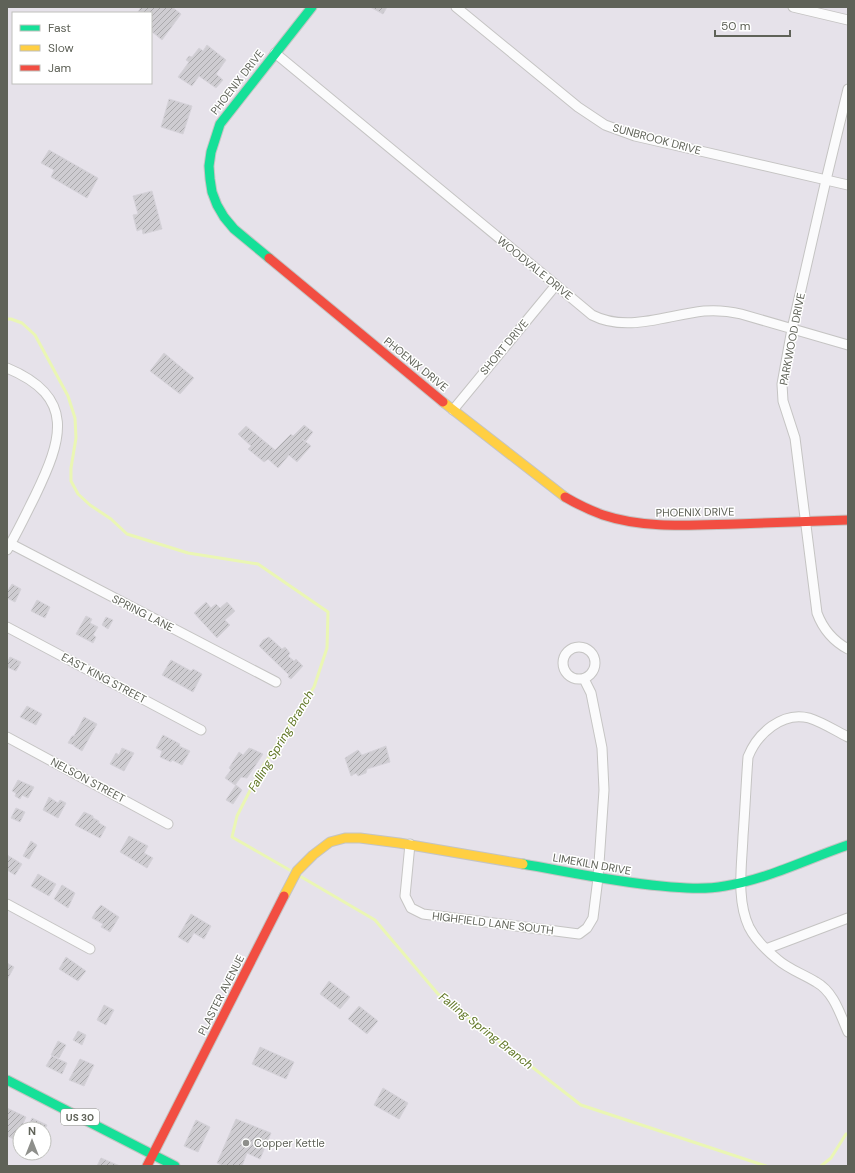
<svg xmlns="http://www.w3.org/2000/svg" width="855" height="1173" font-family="'DM Sans',sans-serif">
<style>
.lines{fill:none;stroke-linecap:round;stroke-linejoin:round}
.stream{stroke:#eaf6b4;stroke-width:3}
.building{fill:url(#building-hatch);stroke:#d5d2d9}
.street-casing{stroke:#c5c4c3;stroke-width:11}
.fast-casing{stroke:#c4c4c3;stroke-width:11}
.slow-casing{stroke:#c4c4c3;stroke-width:11}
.jam-casing{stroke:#c4c4c3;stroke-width:11}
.street{stroke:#fbfbfc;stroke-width:9}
.fast{stroke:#16e098;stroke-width:9}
.slow{stroke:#ffcf43;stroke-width:9}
.jam{stroke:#f24e42;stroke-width:9}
.poi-dot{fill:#8e8f8b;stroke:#fff;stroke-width:1.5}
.labels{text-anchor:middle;stroke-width:3;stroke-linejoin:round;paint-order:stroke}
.shield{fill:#fff;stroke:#8f918a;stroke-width:1}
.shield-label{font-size:10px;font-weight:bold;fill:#5f6258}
.street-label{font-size:11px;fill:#5f6258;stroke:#fff}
.poi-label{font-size:11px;fill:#5f6258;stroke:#fff;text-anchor:start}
.water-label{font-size:12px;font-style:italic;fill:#617726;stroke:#fff}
</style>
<defs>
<pattern id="building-hatch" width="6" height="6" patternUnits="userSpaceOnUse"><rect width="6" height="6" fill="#ceccd1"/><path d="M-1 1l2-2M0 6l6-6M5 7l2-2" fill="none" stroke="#aaa9ac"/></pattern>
</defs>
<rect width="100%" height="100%" fill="#e6e2ea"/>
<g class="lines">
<path class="stream" d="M 7,319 L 11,319 L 22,323 L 35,335 L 68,396 L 75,418 L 76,438 L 71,468 L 71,481 L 78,494 L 90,505 L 111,519 L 127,534 L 188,553 L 258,564 L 328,612 L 327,648 L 314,687 L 260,771 L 237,816 L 232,837 L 293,872
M 298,875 L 375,920 L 438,994 L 581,1105 L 766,1166
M 821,1166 L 831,1158 L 846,1134 L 848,1134"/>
</g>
<path class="building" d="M 141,7 L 172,7 L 181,14 L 162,40 L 151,31 L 151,26 L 153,24 L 151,22 L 151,13 L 138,12 Z
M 370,7 L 387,7 L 383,14 Z
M 207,45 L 226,60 L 216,74 L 223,80 L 216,88 L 199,76 L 192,86 L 178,77 L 189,62 L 186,60 L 189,56 L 192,57 L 199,48 L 203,51 Z
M 169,99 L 192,106 L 183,134 L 161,127 Z
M 49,150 L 98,178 L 87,198 L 51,177 L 54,170 L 41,163 Z
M 152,191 L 162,229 L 143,234 L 142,229 L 137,231 L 133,215 L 138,214 L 133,196 Z
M 164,353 L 194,378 L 180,394 L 150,371 Z
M 304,425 L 313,432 L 306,441 L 302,439 L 311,446 L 297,462 L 289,455 L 278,468 L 268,459 L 264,462 L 248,449 L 251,446 L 238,434 L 246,426 L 275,450 L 291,434 L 293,436 Z
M 12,584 L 21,589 L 15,602 L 7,598 L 7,592 Z
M 37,600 L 50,607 L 45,618 L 31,611 Z
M 206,602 L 211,608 L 216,604 L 220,608 L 227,602 L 235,611 L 225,620 L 230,625 L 217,638 L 194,613 Z
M 86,616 L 92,619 L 90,623 L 98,627 L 93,635 L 96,637 L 93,643 L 76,634 Z
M 106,617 L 113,620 L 108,629 L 102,625 Z
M 269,637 L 282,649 L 285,647 L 290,653 L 288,656 L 294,661 L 296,659 L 303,666 L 291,679 L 288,677 L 289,675 L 259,646 L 263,640 Z
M 10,657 L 21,662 L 16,671 L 7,667 L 7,663 Z
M 171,660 L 191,671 L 193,669 L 202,674 L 193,692 L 162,675 Z
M 27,706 L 42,714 L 36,725 L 20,717 Z
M 84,717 L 97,724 L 82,751 L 74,746 L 74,745 L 68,743 L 72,736 L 74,736 Z
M 163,735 L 180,744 L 179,746 L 190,751 L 182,765 L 172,760 L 171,762 L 160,757 L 162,751 L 156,748 Z
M 386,746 L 390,762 L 367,769 L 366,773 L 358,776 L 356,773 L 351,776 L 345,758 L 358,750 L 362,755 Z
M 122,748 L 134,753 L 124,771 L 110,764 L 116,753 L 119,755 Z
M 249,748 L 252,749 L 263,754 L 247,778 L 241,777 L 235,785 L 225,778 L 231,770 L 229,768 L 239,752 L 243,755 Z
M 18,780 L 34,787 L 28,798 L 22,795 L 20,799 L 15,796 L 16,793 L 12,791 Z
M 236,785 L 242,790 L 233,804 L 226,800 Z
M 49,797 L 58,803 L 60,800 L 66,803 L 58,818 L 43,810 Z
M 16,808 L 25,812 L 20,822 L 11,818 Z
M 84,812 L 93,816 L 93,818 L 99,821 L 99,823 L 106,827 L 100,838 L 75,825 Z
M 129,836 L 148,846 L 144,853 L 153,858 L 147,868 L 120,852 Z
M 31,841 L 37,845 L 29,859 L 23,856 Z
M 7,855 L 22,864 L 15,875 L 7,870 Z
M 38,874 L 56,884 L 49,896 L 31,886 Z
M 62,885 L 75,893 L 68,908 L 54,899 Z
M 101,905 L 119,917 L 110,932 L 101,927 L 103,924 L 92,918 L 96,911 Z
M 191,914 L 211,926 L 204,939 L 194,933 L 188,943 L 178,937 Z
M 66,957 L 86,971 L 78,981 L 59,969 Z
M 7,963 L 14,967 L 7,980 Z
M 329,981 L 350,997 L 340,1009 L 320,994 Z
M 104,1005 L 114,1010 L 106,1025 L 97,1020 Z
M 359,1006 L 378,1021 L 367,1034 L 348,1019 Z
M 78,1031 L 86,1035 L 82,1045 L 73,1040 Z
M 58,1041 L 66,1045 L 59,1058 L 51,1055 Z
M 260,1047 L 294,1062 L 286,1079 L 252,1064 Z
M 52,1056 L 67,1063 L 62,1074 L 46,1066 Z
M 80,1059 L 94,1065 L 84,1086 L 69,1080 Z
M 383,1088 L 408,1103 L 399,1119 L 374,1105 Z
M 7,1108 L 26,1117 L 16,1140 L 7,1136 Z
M 32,1118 L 47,1125 L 44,1131 L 44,1129 L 27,1129 Z
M 236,1119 L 271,1133 L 260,1159 L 247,1153 L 242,1166 L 224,1166 L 217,1163 Z
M 196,1120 L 210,1127 L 198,1152 L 184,1146 Z
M 101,1158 L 120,1166 L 97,1166 Z"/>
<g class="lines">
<defs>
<path id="street" d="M 456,7 L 578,107 L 605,125 L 635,136 L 848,185
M 793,7 L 848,20
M 275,53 L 556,285 L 592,315 C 627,333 667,315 704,311 C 717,310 729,311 741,314 L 848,345
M 848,89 L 826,180 L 792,329 L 782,384 L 783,401 L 795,438 L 817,613 C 823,629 833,641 848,649
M 7,368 C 77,397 62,440 35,496 C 26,514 17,533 7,550
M 453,410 L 556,285
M 11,544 L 276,682
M 7,627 L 201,730
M563 663a16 16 0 1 1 32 0a16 16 0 1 1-32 0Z
M 7,737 L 168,824
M 848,737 C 836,731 822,722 809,718 C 782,711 757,734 748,757 C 746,784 745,810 743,836 C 742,865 736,899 749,927 C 755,939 766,950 777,959 C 788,969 803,974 816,982 C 834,992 840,1014 848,1032
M 410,844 L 405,896 L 411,908 L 423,914 L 579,934 L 587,928 L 593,918 L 598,878 L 604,790 L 602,748 L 591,693 L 584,679
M 7,904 L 90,949
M 766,949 L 848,918"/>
<path id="fast" d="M 269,258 L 234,229 L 224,217 L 217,205 L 212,192 L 210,179 L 209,166 L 211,152 L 220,124 L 312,7
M 523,864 C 569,872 615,882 661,886 C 682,888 704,890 725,886 C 768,879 807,859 848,845
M 7,1080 L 175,1166"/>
<path id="slow" d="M 443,402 L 565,497
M 284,896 L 297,871 L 313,855 L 330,842 L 345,838 L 360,838 L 399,843 L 523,864"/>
<path id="jam" d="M 269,258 L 443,402
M 565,497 C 577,504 589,510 603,515 C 645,529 692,525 736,524 C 773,523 811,521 848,520
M 147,1166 L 284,896"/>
</defs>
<use href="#street" class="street-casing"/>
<use href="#fast" class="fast-casing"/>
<use href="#slow" class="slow-casing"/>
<use href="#jam" class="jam-casing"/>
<use href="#street" class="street"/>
<use href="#fast" class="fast"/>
<use href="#slow" class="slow"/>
<use href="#jam" class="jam"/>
</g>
<circle class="poi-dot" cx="246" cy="1143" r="4"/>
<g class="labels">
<rect class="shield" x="61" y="1109" width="38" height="16" rx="3"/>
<g class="shield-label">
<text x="80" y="1121">US 30</text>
</g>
<g class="street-label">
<text transform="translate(237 82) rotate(-52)" y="4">PHOENIX DRIVE</text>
<text transform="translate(657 139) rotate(15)" y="4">SUNBROOK DRIVE</text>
<text transform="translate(535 268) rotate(39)" y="4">WOODVALE DRIVE</text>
<text transform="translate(792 339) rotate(-79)" y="4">PARKWOOD DRIVE</text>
<text transform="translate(504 347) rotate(-50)" y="4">SHORT DRIVE</text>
<text transform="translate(416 364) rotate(39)" y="4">PHOENIX DRIVE</text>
<text transform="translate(695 512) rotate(-1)" y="4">PHOENIX DRIVE</text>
<text transform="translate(143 613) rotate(27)" y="4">SPRING LANE</text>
<text transform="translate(104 678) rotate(28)" y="4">EAST KING STREET</text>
<text transform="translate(88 780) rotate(28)" y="4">NELSON STREET</text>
<text transform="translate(592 864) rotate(10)" y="4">LIMEKILN DRIVE</text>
<text transform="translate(493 923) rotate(7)" y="4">HIGHFIELD LANE SOUTH</text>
<text transform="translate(221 995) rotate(-63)" y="4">PLASTER AVENUE</text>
</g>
<g class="poi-label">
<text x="254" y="1147">Copper Kettle</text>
</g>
<g class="water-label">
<text transform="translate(281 741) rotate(-59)" y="4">Falling Spring Branch</text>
<text transform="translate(486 1031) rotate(38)" y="4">Falling Spring Branch</text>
</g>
</g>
<rect width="855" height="1173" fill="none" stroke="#5f6258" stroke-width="16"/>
<rect x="12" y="12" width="140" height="72" fill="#ffffff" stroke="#bfc0bc"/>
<rect x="20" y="25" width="20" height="6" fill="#16e098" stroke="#bfc0bc"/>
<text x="48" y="32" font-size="12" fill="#5f6258">Fast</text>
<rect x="20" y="45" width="20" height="6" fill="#ffcf43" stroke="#bfc0bc"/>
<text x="48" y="52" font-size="12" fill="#5f6258">Slow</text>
<rect x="20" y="65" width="20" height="6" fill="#f24e42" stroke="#bfc0bc"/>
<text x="48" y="72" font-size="12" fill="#5f6258">Jam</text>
<g transform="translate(32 1141)"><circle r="19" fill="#ffffff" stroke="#bfc0bc"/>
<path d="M0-3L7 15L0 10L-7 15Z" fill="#8e8f8b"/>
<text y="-6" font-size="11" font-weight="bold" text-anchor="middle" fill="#5f6258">N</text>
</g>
<path d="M715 30v6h75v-6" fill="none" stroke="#5f6258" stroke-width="2"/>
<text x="721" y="30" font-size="12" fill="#5f6258" stroke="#ffffff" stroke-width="3" paint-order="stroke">50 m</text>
</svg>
